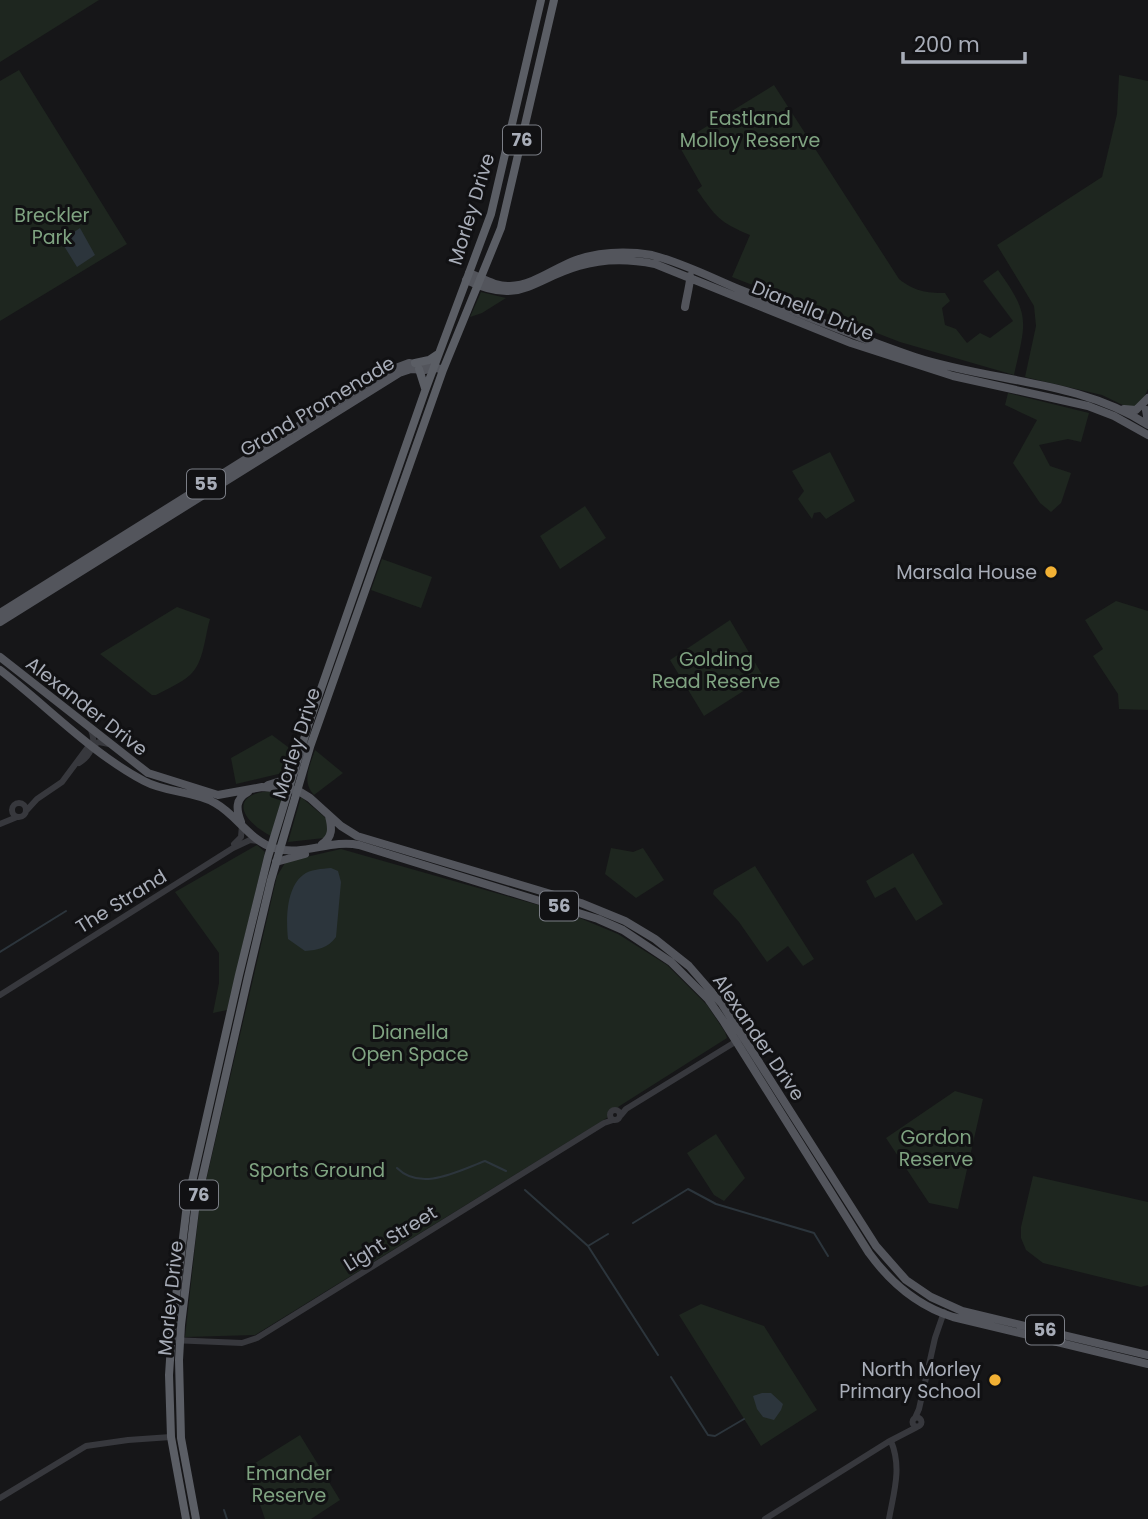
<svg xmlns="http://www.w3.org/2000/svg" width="1148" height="1519" font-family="Poppins,sans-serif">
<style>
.green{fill:#1e261f}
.water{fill:#2c353c}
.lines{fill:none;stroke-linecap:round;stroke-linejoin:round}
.stream{stroke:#2c353c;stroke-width:2}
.tertiary{stroke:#37383d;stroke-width:6}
.primary{stroke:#53555c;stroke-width:8}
.trunk{stroke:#5b5e65;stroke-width:8}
.poi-dot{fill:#f2b134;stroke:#111113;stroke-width:2.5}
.labels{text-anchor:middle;stroke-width:6;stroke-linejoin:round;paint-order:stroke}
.shield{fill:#111113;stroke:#7b7e86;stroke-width:2}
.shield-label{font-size:18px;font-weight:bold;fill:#a8adb8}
.park-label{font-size:19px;fill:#7fa381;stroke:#111113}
.street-label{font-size:19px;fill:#a8adb8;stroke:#111113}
.poi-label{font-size:19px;fill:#a8adb8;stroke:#111113;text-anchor:end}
</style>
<rect width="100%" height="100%" fill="#161618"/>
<path class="green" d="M 0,0 L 99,0 L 0,62 Z
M 19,70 L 127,244 L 0,321 L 0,81 Z
M 1119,75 L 1148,81 L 1148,389 L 1137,412 L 1102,395 L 1025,377 L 1036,326 L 1034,306 L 997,245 L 1102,177 L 1117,114 Z
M 774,85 L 899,279 C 914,291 926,293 945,293 L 950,301 L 942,308 L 945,325 L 956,329 L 967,343 L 980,333 L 990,338 L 1013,321 L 983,281 L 998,270 C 1031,316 1026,321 1014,375 L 900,342 L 732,277 L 750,235 C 719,222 716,217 697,190 L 702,186 L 678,144 Z
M 481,292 L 506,298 L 482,313 L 470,317 Z
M 1008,393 L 1089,413 L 1081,442 L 1068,439 L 1039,445 L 1050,466 L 1071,473 L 1061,503 L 1051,512 L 1040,503 L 1013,463 L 1037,420 L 1005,405 Z
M 830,452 L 855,501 L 826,519 L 820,512 L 814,513 L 812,519 L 798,499 L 804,491 L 792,471 Z
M 585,506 L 606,538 L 560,569 L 540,536 Z
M 382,559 L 432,577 L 421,608 L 371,590 Z
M 1116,601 L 1148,611 L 1148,710 L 1119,709 L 1118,694 L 1093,656 L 1103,649 L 1085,620 Z
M 177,607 L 210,619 C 205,635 204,663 190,675 C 181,683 167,689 156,695 L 152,695 L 100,654 Z
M 730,620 L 764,678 L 704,716 L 670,660 Z
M 272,735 L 288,747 L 297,741 L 301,742 L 291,771 L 236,784 L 231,758 Z
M 315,750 L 343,773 L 314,795 C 301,781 310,766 315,750 Z
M 284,791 L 271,836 C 230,814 235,788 284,791 Z
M 301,797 L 328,820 L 328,834 L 324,838 L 288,842 Z
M 257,845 L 265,852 L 227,1010 L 213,1013 L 219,983 L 219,953 L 175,892 Z
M 611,848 L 633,852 L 643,848 L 664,880 L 636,898 L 605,874 Z
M 341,849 L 570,914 L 618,934 L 667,965 L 707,1005 L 725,1032 L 727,1038 L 618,1107 L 610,1116 L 255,1335 L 185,1337 L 199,1211 L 277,876 L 285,863 L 293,860 Z
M 913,853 L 943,904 L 916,921 L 895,887 L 875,898 L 866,881 Z
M 755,866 L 814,959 L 803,966 L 788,946 L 767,962 L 739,922 L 713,894 L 714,890 Z
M 955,1091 L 983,1099 L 958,1209 L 929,1203 L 886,1138 Z
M 716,1134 L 745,1178 L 724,1201 L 714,1195 L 687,1153 Z
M 1033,1176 L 1148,1202 L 1148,1285 L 1141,1287 L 1043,1263 L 1026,1250 L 1021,1238 L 1021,1227 Z
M 701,1304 L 764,1326 L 817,1410 L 761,1446 L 679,1315 Z
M 300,1435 L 340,1500 L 311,1519 L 265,1519 L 247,1468 Z"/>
<path class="water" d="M 80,228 L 95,255 L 77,267 L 61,241 Z
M 331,868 L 338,871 L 341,882 L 336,937 C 328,948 318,950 305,951 L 288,939 C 286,920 286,888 303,875 C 310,869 322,869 331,868 Z
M 762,1393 L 771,1393 L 783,1404 L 781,1410 L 774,1420 L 763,1417 L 757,1409 L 753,1396 Z"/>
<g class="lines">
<path class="stream" d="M 0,952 L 66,911
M 397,1168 C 421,1192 458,1171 485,1161 L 506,1171
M 525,1190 L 588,1246 L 658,1355
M 633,1223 L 688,1189 L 716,1204 L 814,1233 L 828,1256
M 588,1246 L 608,1234
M 671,1377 L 708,1435 L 715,1436 L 744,1419
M 224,1510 L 227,1519"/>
<path class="tertiary" d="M 79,763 C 90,756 97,743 91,730
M12 810a7 7 0 1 1 14 0a7 7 0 1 1-14 0Z
M 26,811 L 37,799 L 62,782 L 88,747 L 99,742 L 109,744
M 0,824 L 17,817
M 234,844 L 241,837 L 242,825
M 0,995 L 233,848 L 250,840 L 258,841
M610 1115a5 5 0 1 1 10 0a5 5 0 1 1-10 0Z
M 621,1115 L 626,1109 L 740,1039
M 171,1340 L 242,1343 L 257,1338 L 604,1123 L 613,1120
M912.5 1422a4.5 4.5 0 1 1 9 0a4.5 4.5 0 1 1-9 0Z
M 915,1418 L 919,1409 L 935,1338 L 944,1312
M 0,1498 L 86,1446 L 128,1440 L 171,1437
M 765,1519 L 888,1442 L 917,1427
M 889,1519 C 894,1491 902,1468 891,1441"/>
<path class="primary" d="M 469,273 C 482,278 496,287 510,286 C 534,285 554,268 576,260 C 600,252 627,251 652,255 C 683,263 712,278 741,290 C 799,313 856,337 915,357 C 991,382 1079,380 1148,425
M 466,280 C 520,306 531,280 579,266 C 605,258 630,259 655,264 L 851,343 L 953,376 L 1088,406 L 1114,416 L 1148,435
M 685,307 C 686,300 691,280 690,276
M 1124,409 L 1136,410 L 1148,398
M 1146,410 L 1148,422
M 0,613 L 385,372 L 409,363 L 441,369
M 0,622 L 399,373 L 411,369 L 425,370
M 0,657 L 148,773 L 218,795 L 262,787 L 297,790 L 310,798 L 341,826 L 357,836 L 581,903 L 625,921 L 655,939 L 689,966 L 722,1004 L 876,1246 L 906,1280 L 931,1297 L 962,1311 L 1148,1355
M 0,670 C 47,706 91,753 144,781 C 166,793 194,791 215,803 C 237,815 250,841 274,848 C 303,857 330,839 359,845 L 598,919 L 623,930 L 671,962 L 708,999 L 724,1022 L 869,1253 C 890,1282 918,1306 953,1317 L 1148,1364
M 268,785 L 287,779 L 295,771
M 241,822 C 236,809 235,799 248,792
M 322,844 C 333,837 332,828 329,816
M 276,862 L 305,854"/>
<path class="trunk" d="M 415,363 L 429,360 L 438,354
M 419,369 L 425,388
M 186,1519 L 171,1437 L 169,1375 L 172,1330 L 187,1204 L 239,975 L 268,857 L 308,726 L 425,391 L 491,214 L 541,0
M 196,1519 L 181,1438 L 179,1360 L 181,1325 L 195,1210 L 248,977 L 271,880 L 310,747 L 443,370 L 501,228 L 554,0"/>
</g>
<g class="poi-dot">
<circle cx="1051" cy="572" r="7"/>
<circle cx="995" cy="1380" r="7"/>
</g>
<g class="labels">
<g class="shield">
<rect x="503" y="125.5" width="38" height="29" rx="5"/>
<rect x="187" y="469.5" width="38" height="29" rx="5"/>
<rect x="540" y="891.5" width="38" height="29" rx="5"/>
<rect x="180" y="1180.5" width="38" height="29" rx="5"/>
<rect x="1026" y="1315.5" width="38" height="29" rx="5"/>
</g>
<g class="shield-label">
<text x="522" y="146">76</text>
<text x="206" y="490">55</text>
<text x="559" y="912">56</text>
<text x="199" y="1201">76</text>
<text x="1045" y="1336">56</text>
</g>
<g class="park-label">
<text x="750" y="125">Eastland<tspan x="750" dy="22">Molloy Reserve</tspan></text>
<text x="52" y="222">Breckler<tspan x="52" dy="22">Park</tspan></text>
<text x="716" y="666">Golding<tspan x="716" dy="22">Read Reserve</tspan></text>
<text x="410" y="1039">Dianella<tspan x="410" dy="22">Open Space</tspan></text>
<text x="936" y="1144">Gordon<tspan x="936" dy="22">Reserve</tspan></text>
<text x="317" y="1177">Sports Ground</text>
<text x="289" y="1480">Emander<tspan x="289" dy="22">Reserve</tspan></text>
</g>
<g class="street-label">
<text transform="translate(471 209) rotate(-73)" y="7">Morley Drive</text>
<text transform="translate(813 310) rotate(22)" y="7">Dianella Drive</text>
<text transform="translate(317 406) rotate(-31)" y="7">Grand Promenade</text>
<text transform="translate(87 706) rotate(38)" y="7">Alexander Drive</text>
<text transform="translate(296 743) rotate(-72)" y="7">Morley Drive</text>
<text transform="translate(121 901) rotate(-32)" y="7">The Strand</text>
<text transform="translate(759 1037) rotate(56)" y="7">Alexander Drive</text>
<text transform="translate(390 1238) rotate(-32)" y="7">Light Street</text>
<text transform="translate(170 1298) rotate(-84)" y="7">Morley Drive</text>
</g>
<g class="poi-label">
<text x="1037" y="579">Marsala House</text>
<text x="981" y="1376">North Morley<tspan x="981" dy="22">Primary School</tspan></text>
</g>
</g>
<path d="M903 52v10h122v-10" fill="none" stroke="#a8adb8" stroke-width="3.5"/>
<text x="914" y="52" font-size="21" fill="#a8adb8" stroke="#111113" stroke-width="5" paint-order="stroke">200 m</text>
</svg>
